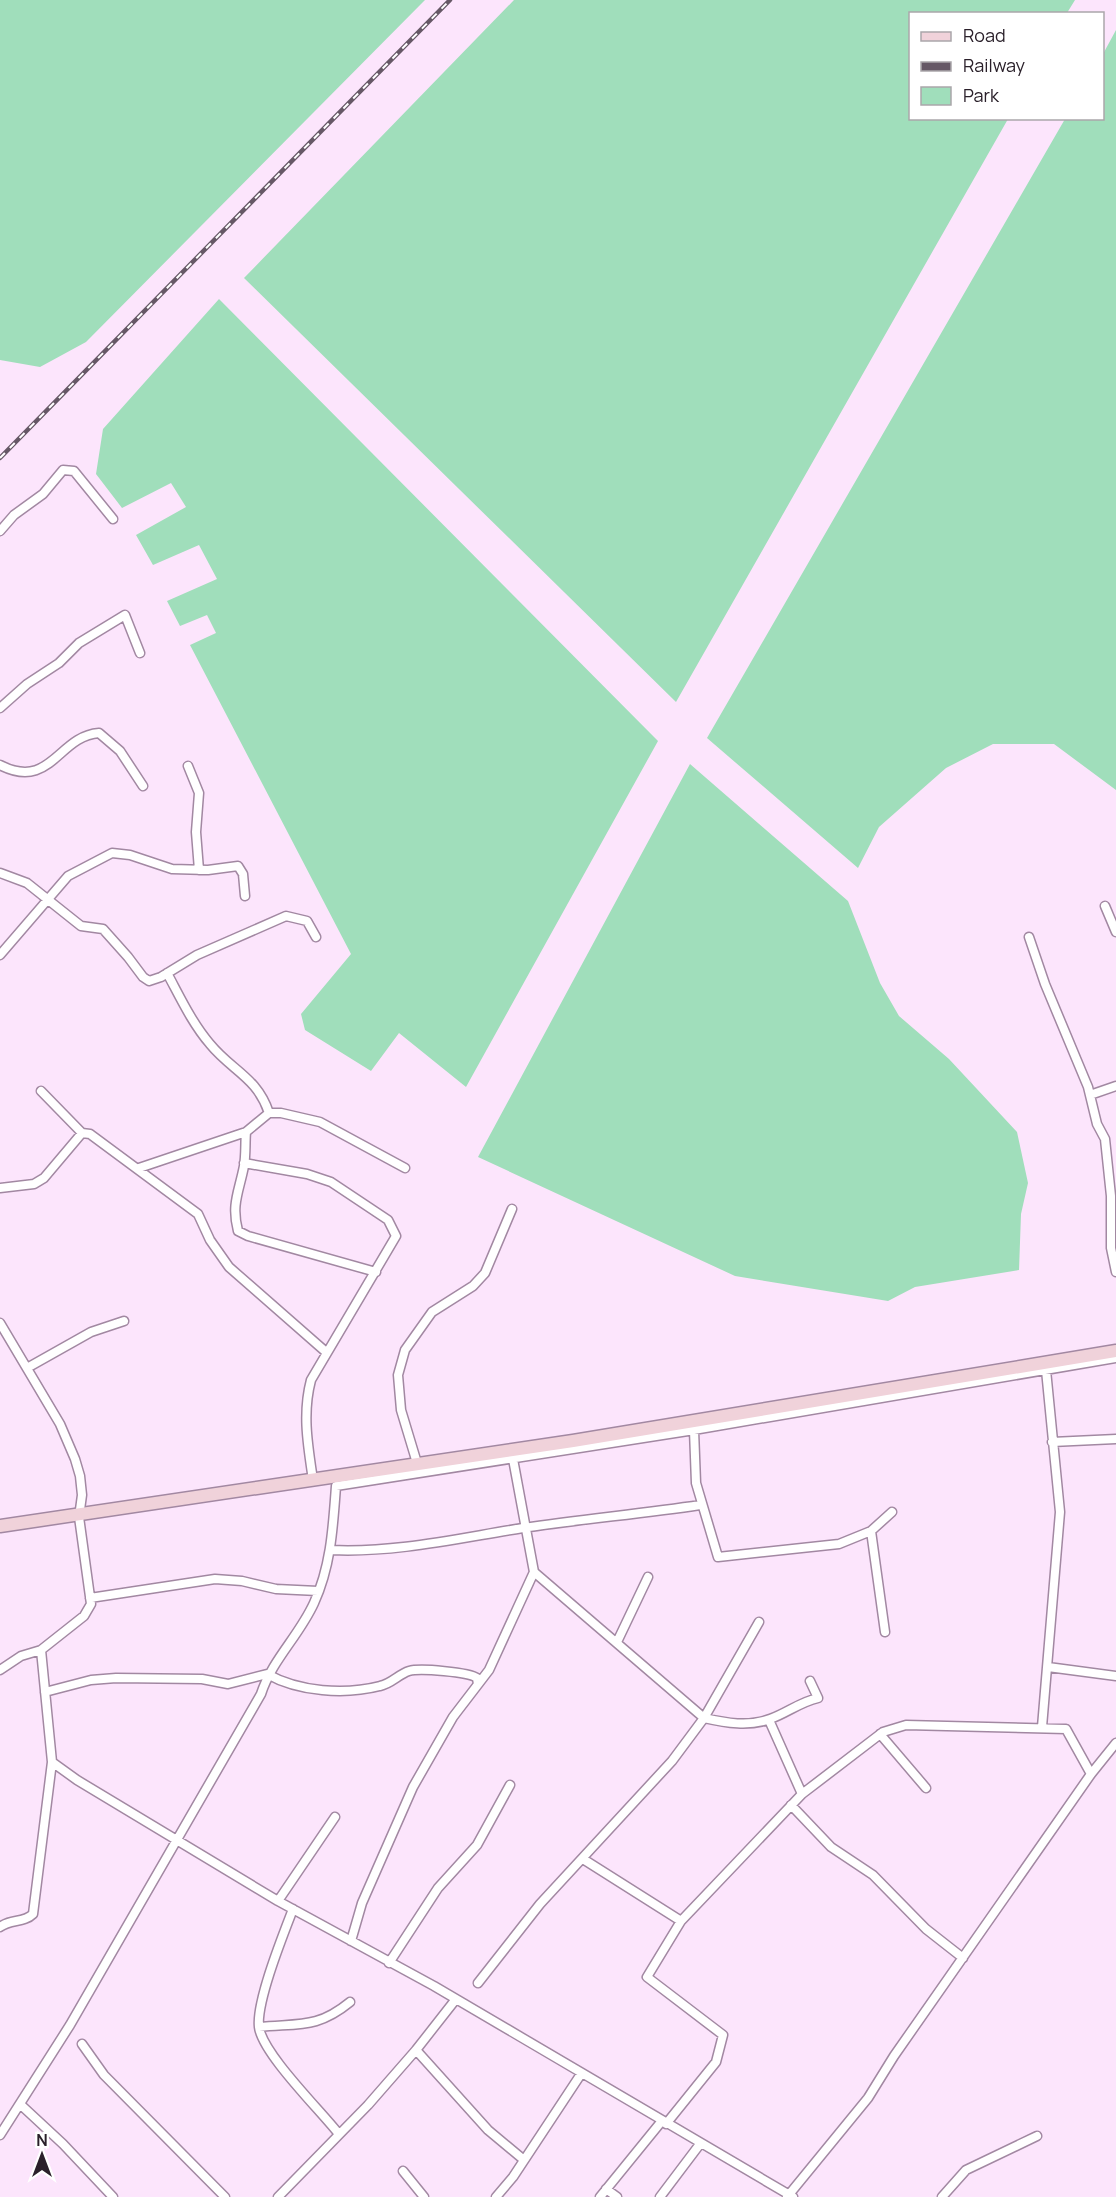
<svg xmlns="http://www.w3.org/2000/svg" width="1116" height="2197" font-family="Manrope,sans-serif">
<style>
.green{fill:#a0debb}
.lines{fill:none;stroke-linecap:round;stroke-linejoin:round}
.minor-casing{stroke:#a288a2;stroke-width:11}
.secondary-casing{stroke:#a288a2;stroke-width:15}
.minor{stroke:#fff;stroke-width:8}
.secondary{stroke:#f0d2da;stroke-width:12}
.rail-casing{stroke:#665866;stroke-width:4.5}
.rail{stroke:#fff;stroke-width:2;stroke-dasharray:7;stroke-linecap:butt}
</style>
<rect width="100%" height="100%" fill="#fce5fc"/>
<path class="green" d="M 0,0 L 425,0 L 86,342 L 40,367 L 0,360 Z
M 514,0 L 1075,0 L 1067,13 L 910,14 L 910,118 L 1008,119 L 676,702 L 244,278 Z
M 1116,30 L 1116,790 L 1054,744 L 993,744 L 946,768 L 879,827 L 858,868 L 707,738 L 1065,119 L 1102,118 L 1103,54 Z
M 219,299 L 658,741 L 466,1087 L 399,1033 L 371,1071 L 305,1030 L 301,1014 L 351,954 L 190,645 L 216,633 L 207,615 L 180,626 L 167,601 L 217,579 L 199,545 L 153,565 L 136,535 L 186,507 L 171,483 L 122,508 L 96,474 L 103,429 Z
M 690,764 L 848,901 L 880,983 L 899,1016 L 949,1059 L 1017,1132 L 1028,1183 L 1021,1214 L 1019,1270 L 915,1287 L 888,1301 L 735,1276 L 478,1157 Z"/>
<g class="lines">
<defs>
<path id="minor" d="M 0,531 L 14,515 L 43,494 L 63,470 L 74,471 L 113,519
M 0,708 L 27,684 L 59,663 L 79,643 L 125,615 L 140,653
M 0,765 C 51,791 58,736 99,733 L 120,751 L 143,786
M 188,766 L 199,793 L 196,832 L 199,870
M 0,873 L 27,883 L 81,926 L 103,929 L 128,957 L 143,977 L 149,981 L 161,977 L 197,955 L 286,916 L 307,921 L 316,937
M 1105,906 L 1116,932
M 1029,937 L 1045,984 L 1088,1087 L 1097,1124 L 1105,1139 L 1111,1196 L 1111,1248 L 1116,1272
M 0,955 L 68,876 L 112,853 L 130,855 L 172,869 L 208,870 L 238,866 L 243,874 L 245,896
M 167,973 C 180,997 192,1023 210,1044 C 232,1071 257,1077 269,1113
M 41,1091 L 82,1133
M 1090,1095 L 1116,1086
M 246,1132 C 245,1143 246,1155 244,1166 C 239,1192 231,1204 238,1231 L 248,1236 L 376,1272
M 244,1163 L 307,1174 L 331,1182 L 388,1220 L 396,1236 L 311,1380 C 302,1414 308,1446 313,1480
M 139,1168 L 246,1132 L 269,1113 L 281,1113 L 320,1122 L 405,1168
M 0,1188 L 34,1184 L 44,1178 L 82,1133 L 90,1134 L 198,1214 L 210,1240 L 229,1267 L 326,1352
M 0,1323 L 60,1424 L 75,1459 L 80,1476 L 82,1495 L 79,1517 L 91,1604 L 84,1616 L 41,1650 L 52,1762 L 77,1780 L 278,1901 L 434,1986 L 793,2197
M 27,1368 L 91,1332 L 124,1321
M 694,1430 L 696,1483 L 718,1557 L 839,1544 L 871,1531
M 1052,1442 L 1116,1439
M 417,1463 L 401,1410 L 398,1375 L 405,1350 L 432,1312 L 473,1286 L 485,1273 L 512,1209
M 331,1550 C 396,1553 459,1538 523,1528 C 581,1519 641,1514 700,1505
M 534,1572 L 704,1718 C 726,1723 749,1727 770,1719 C 787,1713 800,1702 818,1698 L 810,1681
M 90,1598 L 215,1579 L 242,1581 L 276,1589 L 318,1591
M 885,1632 L 871,1531 L 892,1512
M 617,1642 L 648,1577
M 1048,1667 L 1116,1676
M 0,1670 L 21,1656 L 41,1650
M 45,1692 L 91,1680 L 116,1678 L 202,1679 L 228,1684 L 267,1674 C 299,1692 345,1695 380,1686 C 391,1684 399,1674 409,1671 C 420,1668 469,1672 477,1678 L 478,1684
M 769,1720 L 802,1794
M 1042,1727 L 1060,1512 L 1046,1370
M 880,1734 L 926,1788
M 791,1805 L 831,1847 L 873,1875 L 926,1929 L 963,1958
M 583,1859 L 681,1921
M 278,1901 L 335,1817
M 293,1909 C 283,1935 256,2002 259,2027 C 262,2053 320,2110 338,2133
M 0,1927 C 10,1919 24,1923 33,1914 L 52,1762
M 351,1941 L 362,1903 L 413,1787 L 453,1717 L 489,1670 L 534,1572 L 513,1459
M 389,1963 L 438,1888 L 477,1845 L 510,1785
M 478,1983 L 540,1904 L 672,1761 L 704,1718 L 759,1622
M 259,2027 C 299,2023 317,2029 350,2002
M 82,2044 L 104,2075 L 225,2197
M 416,2050 L 488,2130 L 524,2160
M 21,2105 L 63,2144 L 113,2197
M 666,2124 L 716,2062 L 723,2035 L 647,1977 L 681,1921 L 802,1794 L 883,1732 L 906,1725 L 1066,1729 L 1091,1774
M 0,2135 L 70,2025 L 261,1694 C 272,1660 299,1636 314,1603 C 331,1566 333,1527 336,1486 L 688,1431 L 1116,1358
M 403,2171 L 424,2197
M 606,2189 L 617,2197
M 278,2197 L 368,2105 L 416,2050 L 456,1999
M 496,2197 L 513,2177 L 581,2074
M 600,2197 L 661,2122
M 660,2197 L 700,2144
M 787,2197 L 868,2098 L 894,2056 L 1091,1774 L 1116,1743
M 942,2197 L 966,2170 L 1037,2136"/>
<path id="secondary" d="M 0,1526 L 573,1441 L 1116,1351"/>
</defs>
<use href="#minor" class="minor-casing"/>
<use href="#secondary" class="secondary-casing"/>
<use href="#minor" class="minor"/>
<use href="#secondary" class="secondary"/>
<defs>
<path id="rail" d="M 0,458 L 450,0"/>
</defs>
<use href="#rail" class="rail-casing"/>
<use href="#rail" class="rail"/>
</g>
<rect x="909" y="12" width="195" height="108" fill="#ffffff" stroke="#aaa6aa" stroke-width="1.5"/>
<rect x="921" y="32" width="30" height="9" fill="#f0d2da" stroke="#aaa6aa" stroke-width="1.5"/>
<text x="963" y="42" font-size="18" fill="#2a202a">Road</text>
<rect x="921" y="62" width="30" height="9" fill="#665866" stroke="#aaa6aa" stroke-width="1.5"/>
<text x="963" y="72" font-size="18" fill="#2a202a">Railway</text>
<rect x="921" y="87" width="30" height="18" fill="#a0debb" stroke="#aaa6aa" stroke-width="1.5"/>
<text x="963" y="102" font-size="18" fill="#2a202a">Park</text>
<g transform="translate(42 2155)" stroke="#ffffff" stroke-width="4.5" paint-order="stroke">
<path d="M0-4.5L10 22L0 15L-10 22Z" fill="#2a202a"/>
<text y="-9" font-size="16" font-weight="bold" text-anchor="middle" fill="#2a202a">N</text>
</g>
</svg>
